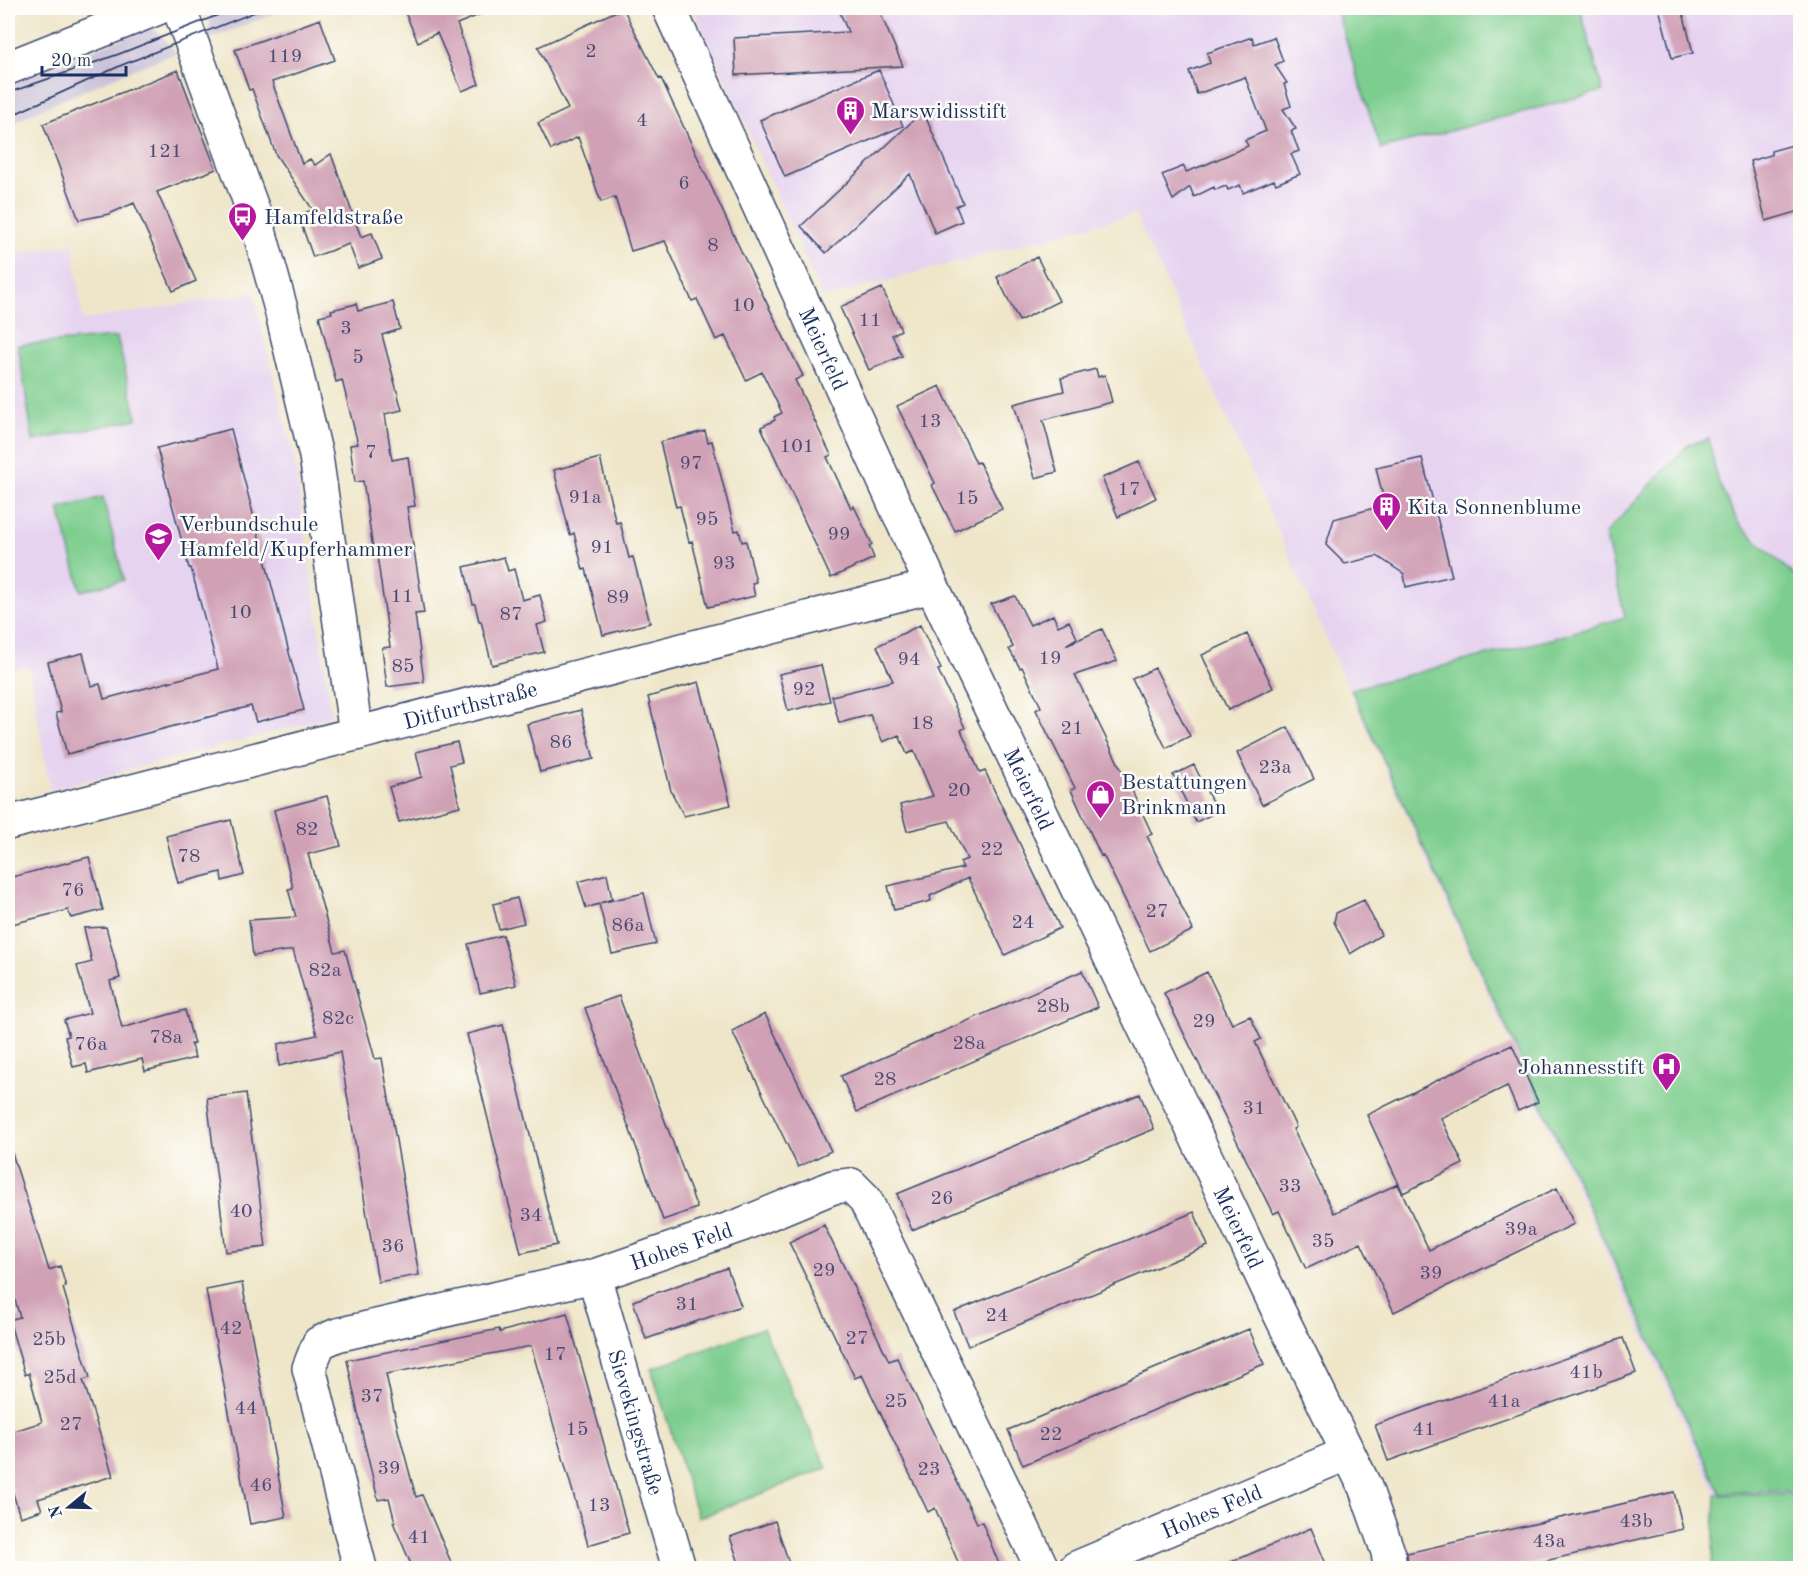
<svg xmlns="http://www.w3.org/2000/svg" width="1808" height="1576" font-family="'Old Standard TT',serif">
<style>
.built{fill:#e6d3f0}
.industrial{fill:#c8c0d8}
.green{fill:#7dcd8e;stroke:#4c7e76;stroke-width:1.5}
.building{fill:#d0a0b5}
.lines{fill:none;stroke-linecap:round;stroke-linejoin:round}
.minor-casing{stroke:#3b4a6e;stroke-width:36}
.minor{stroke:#fff;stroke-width:33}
.tram{stroke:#1b2f5e;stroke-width:1.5}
.labels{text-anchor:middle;stroke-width:5;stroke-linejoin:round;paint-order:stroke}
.number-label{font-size:20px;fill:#484b74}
.poi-label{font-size:22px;fill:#1b2f5e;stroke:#fdfcf7;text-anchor:start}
.street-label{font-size:22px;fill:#1b2f5e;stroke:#fdfcf7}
</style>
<rect width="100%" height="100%" fill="#fdfcf7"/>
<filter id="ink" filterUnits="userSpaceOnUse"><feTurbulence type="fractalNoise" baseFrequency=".0167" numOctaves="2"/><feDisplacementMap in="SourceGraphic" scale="12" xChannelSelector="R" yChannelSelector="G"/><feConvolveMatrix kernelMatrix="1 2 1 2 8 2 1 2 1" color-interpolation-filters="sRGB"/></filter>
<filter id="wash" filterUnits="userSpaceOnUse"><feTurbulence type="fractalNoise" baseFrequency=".008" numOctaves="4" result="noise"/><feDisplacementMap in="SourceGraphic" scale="24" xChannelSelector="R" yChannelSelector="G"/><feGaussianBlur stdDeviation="1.35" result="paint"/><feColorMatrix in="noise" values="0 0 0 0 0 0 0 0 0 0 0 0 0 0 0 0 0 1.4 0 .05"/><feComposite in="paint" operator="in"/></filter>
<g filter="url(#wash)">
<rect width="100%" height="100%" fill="#efe6c9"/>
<path class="built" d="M 693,8 L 1800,8 L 1800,1493 L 1716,1495 L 1349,689 L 1135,214 L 823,298 Z
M 73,245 L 83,320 L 253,293 L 294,457 L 332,717 L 50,790 L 29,666 L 8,670 L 8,255 Z"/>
<path class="industrial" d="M 214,8 L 288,8 L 207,40 L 212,11 Z
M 147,28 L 157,30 L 176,53 L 134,69 L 34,112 L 8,126 L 8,85 Z"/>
<path class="green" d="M 1413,8 L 1580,8 L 1603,91 L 1381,149 L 1338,15 L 1355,12 L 1378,16 Z
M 117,337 L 137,419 L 33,441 L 18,345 Z
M 1709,439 L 1717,479 L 1739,524 L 1800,581 L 1800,1490 L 1720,1493 L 1351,689 L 1551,639 L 1625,617 L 1605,534 L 1689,444 Z
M 103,497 L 124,580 L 81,591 L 59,509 Z
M 763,1328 L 827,1468 L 698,1518 L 651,1369 Z
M 1800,1493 L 1800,1568 L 1712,1568 L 1716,1495 Z"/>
<g id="blocks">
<path class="building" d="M 403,8 L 496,8 L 457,24 L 479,84 L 462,91 L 437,33 L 418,42 Z
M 623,8 L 659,79 L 661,78 L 742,253 L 803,376 L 795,380 L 831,455 L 827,457 L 851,508 L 854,506 L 872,544 L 869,546 L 874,558 L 831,578 L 761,427 L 775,420 L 774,417 L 782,413 L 762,372 L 746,380 L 725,336 L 716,340 L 697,299 L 692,301 L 665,241 L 631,251 L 615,197 L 601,202 L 578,137 L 551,150 L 538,123 L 568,109 L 538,47 Z
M 838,8 L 878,8 L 903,66 L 736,75 L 734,38 L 848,32 Z
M 1659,8 L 1682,8 L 1693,53 L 1672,58 Z
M 320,19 L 335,60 L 272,82 L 302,164 L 310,159 L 315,165 L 331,154 L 361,237 L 372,233 L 382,259 L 358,268 L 349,244 L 313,257 L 298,215 L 313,210 L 276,155 L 252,89 L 249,90 L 235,50 Z
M 1252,37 L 1254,44 L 1274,37 L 1283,61 L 1275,65 L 1287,83 L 1284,84 L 1291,106 L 1283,109 L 1296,129 L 1291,131 L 1299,151 L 1291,154 L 1300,174 L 1276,184 L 1274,180 L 1243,193 L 1240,185 L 1228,190 L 1226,186 L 1215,190 L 1214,187 L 1194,197 L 1190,187 L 1173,200 L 1162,175 L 1184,166 L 1186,172 L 1207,164 L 1248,146 L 1245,140 L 1266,131 L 1245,77 L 1197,94 L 1189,71 L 1210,63 L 1207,53 Z
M 178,70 L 216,169 L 157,192 L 196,281 L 173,291 L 134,203 L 109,214 L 79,220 L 43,124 Z
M 879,70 L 903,126 L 785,177 L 760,120 Z
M 923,111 L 963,203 L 956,206 L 962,221 L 935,233 L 910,174 L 826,253 L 801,226 Z
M 1800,143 L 1800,211 L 1766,221 L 1750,161 L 1771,155 L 1771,151 Z
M 1037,257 L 1059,301 L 1019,321 L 997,277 Z
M 882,288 L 901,330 L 892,335 L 902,356 L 869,370 L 840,307 Z
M 393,302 L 400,329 L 382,335 L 402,410 L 385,414 L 392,460 L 408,457 L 415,506 L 407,507 L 424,613 L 415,614 L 424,682 L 387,687 L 382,648 L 390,647 L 376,548 L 373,549 L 363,481 L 355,482 L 350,445 L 358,444 L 342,380 L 336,382 L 319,316 L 332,313 L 331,310 L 356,304 L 358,311 Z
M 1096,369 L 1098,377 L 1105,375 L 1112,402 L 1043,420 L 1057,472 L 1035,478 L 1014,404 L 1064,391 L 1061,378 Z
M 940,386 L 976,463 L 979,462 L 1002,509 L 955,531 L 932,485 L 935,483 L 897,406 Z
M 231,429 L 304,710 L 256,722 L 251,706 L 67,754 L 56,713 L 61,712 L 48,662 L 83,653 L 91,686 L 100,684 L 104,699 L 218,669 L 191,568 L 189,568 L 157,448 Z
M 705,431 L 708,442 L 712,441 L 735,531 L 739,530 L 742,542 L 746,541 L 756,582 L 752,583 L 755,596 L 708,607 L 692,541 L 689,542 L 680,506 L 676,507 L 660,442 Z
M 600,458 L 616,523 L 620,522 L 629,558 L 633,557 L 650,623 L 603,635 L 586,569 L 583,570 L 574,533 L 570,535 L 554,470 Z
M 1422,458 L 1452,576 L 1406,587 L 1404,574 L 1377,556 L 1345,564 L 1326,545 L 1334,519 L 1385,505 L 1376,468 Z
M 1139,462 L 1156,498 L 1118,517 L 1102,478 Z
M 504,557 L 508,571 L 514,569 L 522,600 L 540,595 L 547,622 L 537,625 L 544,652 L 492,665 L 481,621 L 479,621 L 475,604 L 473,604 L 464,567 Z
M 1015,596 L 1030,625 L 1053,615 L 1058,626 L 1069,621 L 1077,638 L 1066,645 L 1102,629 L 1117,661 L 1075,675 L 1124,775 L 1125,775 L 1152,834 L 1147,836 L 1193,930 L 1150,951 L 1103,855 L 1101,856 L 1071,790 L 1075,788 L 1036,710 L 1041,707 L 1022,667 L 1020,668 L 1009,649 L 1013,647 L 991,604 Z
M 920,625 L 941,669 L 938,670 L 965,728 L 961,730 L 980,773 L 985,771 L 1060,928 L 1005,955 L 968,878 L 930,896 L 931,901 L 894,910 L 888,886 L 963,868 L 960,862 L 967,859 L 949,821 L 907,831 L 900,805 L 933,796 L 914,751 L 907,754 L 899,735 L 883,742 L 870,715 L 839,723 L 832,696 L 893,681 L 877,646 Z
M 1247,634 L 1273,688 L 1228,710 L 1202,655 Z
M 821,665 L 830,701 L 788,711 L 779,674 Z
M 1155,668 L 1190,736 L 1166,748 L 1132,679 Z
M 699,682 L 731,805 L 684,816 L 671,791 L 648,697 Z
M 581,710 L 594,759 L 540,772 L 527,724 Z
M 1288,727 L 1314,779 L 1262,805 L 1237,753 Z
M 457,742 L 462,762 L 450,765 L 460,806 L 399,822 L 389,787 L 422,777 L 416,752 Z
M 1194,765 L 1217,812 L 1196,822 L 1173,775 Z
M 327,796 L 341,846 L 308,854 L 335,952 L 345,950 L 375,1059 L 382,1058 L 419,1275 L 378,1282 L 340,1052 L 279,1066 L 278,1044 L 317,1035 L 293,950 L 253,956 L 249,920 L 296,917 L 288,889 L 293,888 L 274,810 Z
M 231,820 L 244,875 L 222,881 L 221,872 L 178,883 L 166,836 Z
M 89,857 L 103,910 L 71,918 L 68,910 L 8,925 L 8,878 Z
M 607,874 L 612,899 L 600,903 L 644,893 L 656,944 L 612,954 L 599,904 L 586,908 L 578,882 Z
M 517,898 L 524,923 L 499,929 L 493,904 Z
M 1364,900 L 1381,935 L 1350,954 L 1334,922 L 1336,913 Z
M 106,927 L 120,978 L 110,981 L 122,1028 L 185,1010 L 194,1044 L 191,1044 L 195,1058 L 145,1071 L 142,1059 L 88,1073 L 86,1064 L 73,1067 L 65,1037 L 69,1036 L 64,1020 L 90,1013 L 77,966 L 92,962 L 84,928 Z
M 503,935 L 516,985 L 480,993 L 468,944 Z
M 1082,971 L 1098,1007 L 857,1112 L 841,1076 Z
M 1207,972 L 1232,1024 L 1250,1016 L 1261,1039 L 1255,1042 L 1296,1127 L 1293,1129 L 1334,1213 L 1398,1184 L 1429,1250 L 1557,1188 L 1574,1224 L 1394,1312 L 1361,1243 L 1306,1269 L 1279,1211 L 1273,1214 L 1164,993 Z
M 619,996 L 697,1208 L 663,1220 L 585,1008 Z
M 765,1014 L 831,1151 L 798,1167 L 732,1031 Z
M 503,1025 L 557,1245 L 521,1253 L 467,1034 Z
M 1512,1045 L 1538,1102 L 1518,1111 L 1507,1086 L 1441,1118 L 1463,1164 L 1403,1193 L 1367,1115 L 1458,1070 Z
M 246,1093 L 266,1247 L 226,1252 L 207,1098 Z
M 1140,1094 L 1154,1129 L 912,1230 L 897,1194 Z
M 8,1153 L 12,1153 L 49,1270 L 60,1266 L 66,1287 L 63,1288 L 90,1378 L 83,1380 L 113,1476 L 38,1499 L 42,1510 L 20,1517 L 8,1476 L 8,1433 L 42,1422 L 29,1373 L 25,1375 L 9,1320 L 20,1317 L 8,1277 Z
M 1194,1212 L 1208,1246 L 968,1346 L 954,1312 Z
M 824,1225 L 889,1361 L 897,1358 L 977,1523 L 982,1522 L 1001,1569 L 961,1569 L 935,1508 L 928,1512 L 862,1375 L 855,1378 L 789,1242 Z
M 727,1268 L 741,1306 L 646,1339 L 633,1301 Z
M 242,1283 L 286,1517 L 250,1524 L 206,1290 Z
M 567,1313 L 629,1533 L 588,1545 L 531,1346 L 386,1374 L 398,1430 L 416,1497 L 422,1495 L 454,1569 L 413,1569 L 393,1522 L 395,1522 L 389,1498 L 378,1500 L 363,1437 L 347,1360 L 499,1329 L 500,1332 Z
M 1249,1329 L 1264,1364 L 1023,1465 L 1008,1430 Z
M 1623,1338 L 1636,1373 L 1388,1461 L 1375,1425 Z
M 1674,1492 L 1683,1529 L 1511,1569 L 1408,1569 L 1407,1553 Z
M 775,1521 L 791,1569 L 741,1569 L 730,1537 Z
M 1311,1528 L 1326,1564 L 1314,1569 L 1215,1569 Z"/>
</g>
</g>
<g filter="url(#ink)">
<use href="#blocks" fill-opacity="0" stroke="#3b4a6e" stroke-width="1.5"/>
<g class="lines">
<defs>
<g id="minor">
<path d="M 179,8 L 255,216 L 281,309 L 316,456 L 356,734"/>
<path id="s1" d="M 669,8 L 932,586 L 1175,1092 L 1278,1310 L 1365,1487 L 1388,1552 L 1390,1568"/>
<path d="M 8,68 L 158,8"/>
<path id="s2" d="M 8,823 L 932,586"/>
<path id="s3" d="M 594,1276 L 679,1568"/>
<path id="s4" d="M 360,1568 L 309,1368 L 319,1343 L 337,1335 L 594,1276 L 741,1225 L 833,1187 L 851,1185 L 865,1199 L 1042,1568"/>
<path id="s5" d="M 1076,1568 L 1348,1453"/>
</g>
</defs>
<use href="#minor" class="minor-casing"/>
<use href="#minor" class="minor"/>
<path class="tram" d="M 8,93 L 119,54 L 236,8
M 8,117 L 122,65 L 265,8"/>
</g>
</g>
<defs>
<symbol id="building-pin" viewBox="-11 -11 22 30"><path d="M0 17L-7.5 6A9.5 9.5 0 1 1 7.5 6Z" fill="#b5179e" stroke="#fdfcf7"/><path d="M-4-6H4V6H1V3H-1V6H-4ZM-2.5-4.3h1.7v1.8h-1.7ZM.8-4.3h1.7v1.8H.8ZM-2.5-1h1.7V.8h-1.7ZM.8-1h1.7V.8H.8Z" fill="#fff"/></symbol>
<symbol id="bus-pin" viewBox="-11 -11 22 30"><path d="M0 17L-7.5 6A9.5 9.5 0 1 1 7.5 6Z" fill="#b5179e" stroke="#fdfcf7"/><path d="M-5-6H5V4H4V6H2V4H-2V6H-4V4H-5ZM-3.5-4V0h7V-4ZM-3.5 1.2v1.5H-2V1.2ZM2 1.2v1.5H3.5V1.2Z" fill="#fff"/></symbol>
<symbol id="school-pin" viewBox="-11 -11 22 30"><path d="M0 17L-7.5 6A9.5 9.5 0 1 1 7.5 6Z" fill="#b5179e" stroke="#fdfcf7"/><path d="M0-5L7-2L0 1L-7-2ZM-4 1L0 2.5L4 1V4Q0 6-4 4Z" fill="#fff"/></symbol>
<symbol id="shop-pin" viewBox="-11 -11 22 30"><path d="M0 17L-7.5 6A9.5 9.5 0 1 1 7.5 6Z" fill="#b5179e" stroke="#fdfcf7"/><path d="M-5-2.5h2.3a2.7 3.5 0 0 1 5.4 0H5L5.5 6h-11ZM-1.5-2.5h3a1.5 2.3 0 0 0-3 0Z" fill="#fff"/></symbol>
<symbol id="hospital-pin" viewBox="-11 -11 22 30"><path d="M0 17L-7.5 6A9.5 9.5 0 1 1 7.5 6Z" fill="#b5179e" stroke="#fdfcf7"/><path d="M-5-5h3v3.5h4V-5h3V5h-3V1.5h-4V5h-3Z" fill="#fff"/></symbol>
</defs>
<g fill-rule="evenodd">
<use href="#building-pin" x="834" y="94" width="33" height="45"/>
<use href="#bus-pin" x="226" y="200" width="33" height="45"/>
<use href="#building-pin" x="1370" y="490" width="33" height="45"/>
<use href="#school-pin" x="142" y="520" width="33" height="45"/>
<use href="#shop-pin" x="1084" y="778" width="33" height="45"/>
<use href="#hospital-pin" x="1650" y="1050" width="33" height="45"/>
</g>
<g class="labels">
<g class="number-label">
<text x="591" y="57">2</text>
<text x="285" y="62">119</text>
<text x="642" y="126">4</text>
<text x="165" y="157">121</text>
<text x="684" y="189">6</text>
<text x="713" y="251">8</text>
<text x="743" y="311">10</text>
<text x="870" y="326">11</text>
<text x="346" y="334">3</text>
<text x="358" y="363">5</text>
<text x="930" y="427">13</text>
<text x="797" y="452">101</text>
<text x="371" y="458">7</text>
<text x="691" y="469">97</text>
<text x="1129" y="495">17</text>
<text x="585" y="503">91a</text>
<text x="967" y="504">15</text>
<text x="707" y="525">95</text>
<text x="839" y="540">99</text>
<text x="602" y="553">91</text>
<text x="724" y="569">93</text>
<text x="402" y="602">11</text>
<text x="618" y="603">89</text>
<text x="240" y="618">10</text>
<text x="511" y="620">87</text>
<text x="1050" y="664">19</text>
<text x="909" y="665">94</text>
<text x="403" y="672">85</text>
<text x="804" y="695">92</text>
<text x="922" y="729">18</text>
<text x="1072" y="734">21</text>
<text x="561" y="748">86</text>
<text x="1275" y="773">23a</text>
<text x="959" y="796">20</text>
<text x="307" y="835">82</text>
<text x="992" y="855">22</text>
<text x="189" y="862">78</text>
<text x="73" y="896">76</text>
<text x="1157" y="917">27</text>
<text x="1023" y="928">24</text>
<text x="628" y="931">86a</text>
<text x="325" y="976">82a</text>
<text x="1053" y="1012">28b</text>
<text x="338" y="1024">82c</text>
<text x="1204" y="1027">29</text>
<text x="166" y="1043">78a</text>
<text x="969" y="1049">28a</text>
<text x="91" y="1050">76a</text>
<text x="885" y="1085">28</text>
<text x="1254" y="1114">31</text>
<text x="1290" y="1192">33</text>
<text x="942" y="1204">26</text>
<text x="241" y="1217">40</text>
<text x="531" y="1221">34</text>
<text x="1521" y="1235">39a</text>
<text x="1323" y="1247">35</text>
<text x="393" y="1252">36</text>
<text x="824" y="1276">29</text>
<text x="1431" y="1279">39</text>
<text x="687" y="1310">31</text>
<text x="997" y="1321">24</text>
<text x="231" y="1334">42</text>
<text x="857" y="1344">27</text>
<text x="49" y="1345">25b</text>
<text x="555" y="1360">17</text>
<text x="1586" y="1378">41b</text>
<text x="60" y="1383">25d</text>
<text x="372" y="1402">37</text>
<text x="896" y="1407">25</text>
<text x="1504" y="1407">41a</text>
<text x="246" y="1414">44</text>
<text x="71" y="1430">27</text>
<text x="577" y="1435">15</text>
<text x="1424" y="1435">41</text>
<text x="1051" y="1440">22</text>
<text x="389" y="1474">39</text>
<text x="929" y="1475">23</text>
<text x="261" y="1491">46</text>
<text x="599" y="1511">13</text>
<text x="1636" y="1527">43b</text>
<text x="419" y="1543">41</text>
<text x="1549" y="1547">43a</text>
</g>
<g class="poi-label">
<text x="871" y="118">Marswidisstift</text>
<text x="264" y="224">Hamfeldstraße</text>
<text x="1407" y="514">Kita Sonnenblume</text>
<text x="179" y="531">Verbundschule<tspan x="179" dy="25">Hamfeld/Kupferhammer</tspan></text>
<text x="1121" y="789">Bestattungen<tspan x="1121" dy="25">Brinkmann</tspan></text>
<text x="1645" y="1074" text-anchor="end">Johannesstift</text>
</g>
<g class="street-label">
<text dy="8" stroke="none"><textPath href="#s1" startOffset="374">Meierfeld</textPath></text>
<text dy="8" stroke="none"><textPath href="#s2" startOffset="477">Ditfurthstraße</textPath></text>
<text dy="8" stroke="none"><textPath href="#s1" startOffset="860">Meierfeld</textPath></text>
<text dy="8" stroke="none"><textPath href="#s1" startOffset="1346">Meierfeld</textPath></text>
<text dy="8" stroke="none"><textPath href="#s4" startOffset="609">Hohes Feld</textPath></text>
<text dy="8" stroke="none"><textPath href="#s3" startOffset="152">Sievekingstraße</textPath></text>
<text dy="8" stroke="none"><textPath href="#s5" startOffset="147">Hohes Feld</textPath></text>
</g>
</g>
<rect width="1808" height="1576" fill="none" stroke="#fdfcf7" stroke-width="30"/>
<g transform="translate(69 1507) rotate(251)" stroke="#fdfcf7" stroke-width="4.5" paint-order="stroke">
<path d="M0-4.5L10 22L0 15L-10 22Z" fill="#1b2f5e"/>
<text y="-9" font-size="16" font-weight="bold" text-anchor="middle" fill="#1b2f5e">N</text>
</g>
<path d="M42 66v9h84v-9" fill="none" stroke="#1b2f5e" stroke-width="3"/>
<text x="51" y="66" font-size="18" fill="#1b2f5e" stroke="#fdfcf7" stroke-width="4.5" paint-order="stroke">20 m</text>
</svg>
